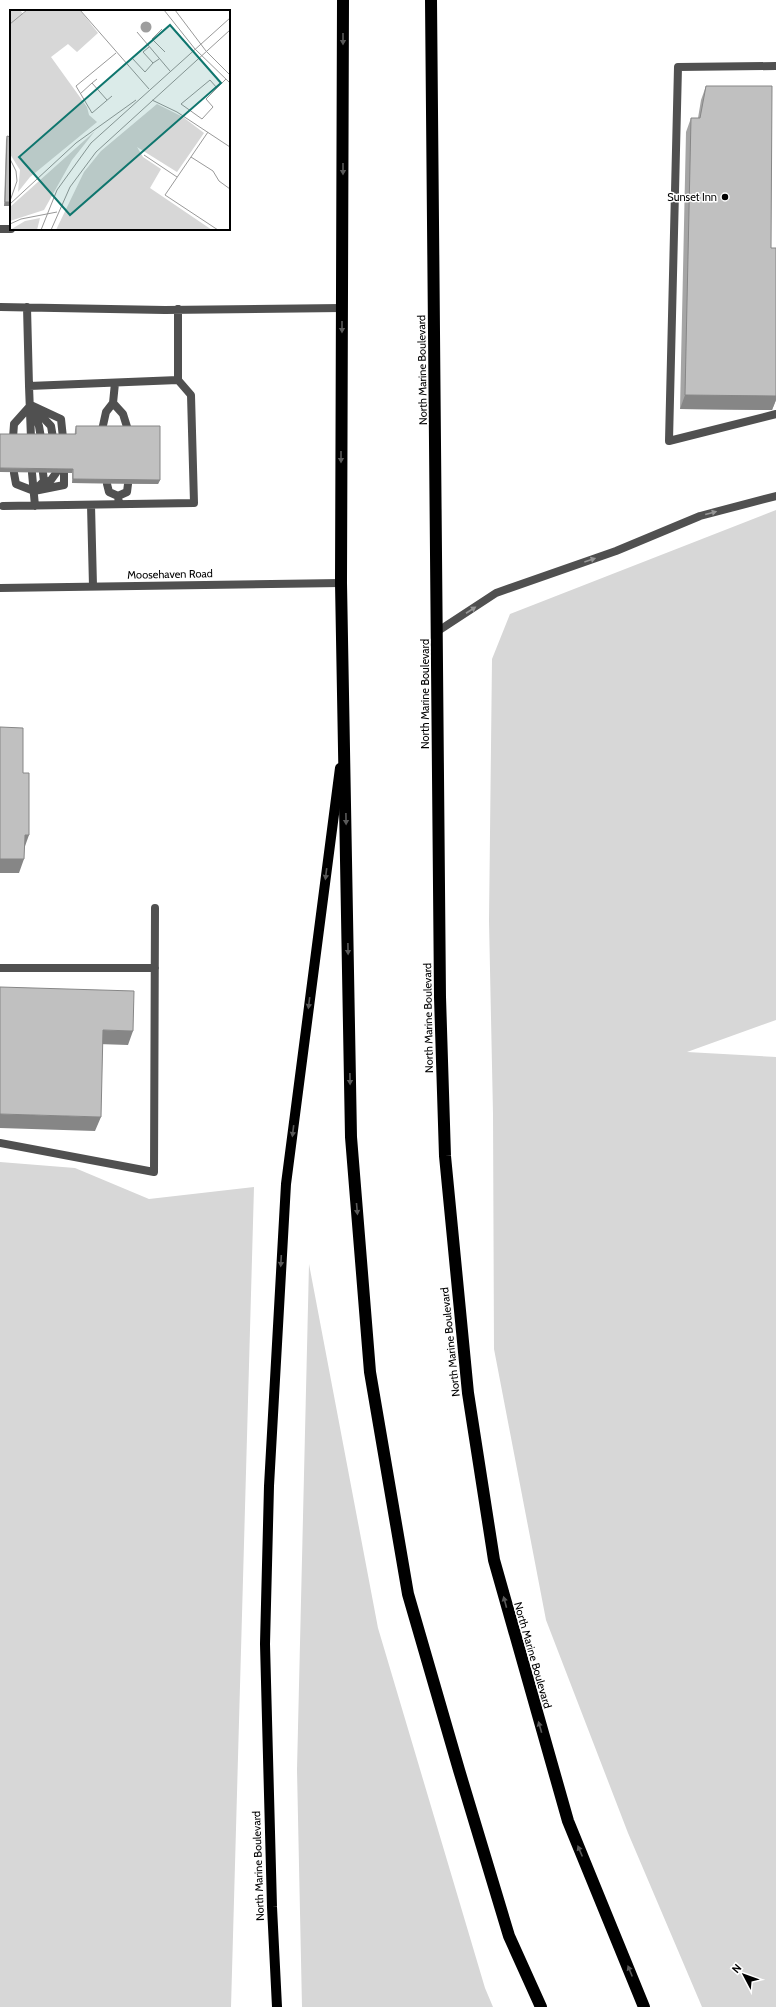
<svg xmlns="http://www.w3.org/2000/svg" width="776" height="2007" font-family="Cabin,sans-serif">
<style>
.green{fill:#d7d7d7}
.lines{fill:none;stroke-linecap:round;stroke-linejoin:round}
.lane{stroke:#505050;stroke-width:8}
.street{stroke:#505050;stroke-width:8}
.primary{stroke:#000;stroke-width:10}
.highway{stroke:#000;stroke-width:12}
.wall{fill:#a5a5a5}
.shaded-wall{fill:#868686}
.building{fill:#c0c0c0;stroke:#868686}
.oneway{fill:#595959}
.oneway2{fill:#969696}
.poi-dot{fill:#000;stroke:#fff;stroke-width:1.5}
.labels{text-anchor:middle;stroke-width:3;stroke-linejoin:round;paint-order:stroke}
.poi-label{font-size:11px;fill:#000;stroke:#fff;text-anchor:end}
.street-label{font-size:11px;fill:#000;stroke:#fff}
.inset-road{fill:none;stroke:#999;stroke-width:1}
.view{fill:#0f766e;fill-opacity:0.15;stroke:#0f766e;stroke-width:2}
.inset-edge{fill:none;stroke:#000;stroke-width:2}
</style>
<rect width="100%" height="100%" fill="#fff"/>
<path class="green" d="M 776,510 L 776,1020 L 687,1052 L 776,1057 L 776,2007 L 702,2007 L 628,1833 L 546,1620 L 494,1349 L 493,1114 L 489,921 L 492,659 L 510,614 Z
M 0,1162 L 75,1168 L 149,1199 L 254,1187 L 231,2007 L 0,2007 Z
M 309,1264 L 378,1628 L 485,1988 L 493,2007 L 302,2007 L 297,1770 Z"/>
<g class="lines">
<path class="lane" d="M 776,66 L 678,67 L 669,441 L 776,414
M 0,229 L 11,229
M 0,307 L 165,310 L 342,308
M 27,307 L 29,386 L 178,380 L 178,309
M 29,386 L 31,438
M 113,403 L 123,414 L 128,430
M 31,405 L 61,419 L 63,438
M 34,408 L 51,426 L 53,438
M 33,409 L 39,426 L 41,438
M 102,430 L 106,412 L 113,403 L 115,383
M 13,438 L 14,424 L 31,405
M 14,473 L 16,484 L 34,491 L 64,485 L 64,473
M 32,473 L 35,506
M 107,484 L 109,492 L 118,496 L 119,504
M 39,486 L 44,481 L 43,473
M 38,488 L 51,480 L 56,473
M 118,496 L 127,492 L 128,484
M 91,505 L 93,586
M 3,506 L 194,503 L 191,395 L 178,380
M 438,631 L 496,593 L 616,551 L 700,516 L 776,496
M 0,968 L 155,968
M 0,1143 L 154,1172 L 155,908"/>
<path class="street" d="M 0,588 L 341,583"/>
<path class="primary" d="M 277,2007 L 272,1907 L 265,1644 L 269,1486 L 286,1184 L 340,768"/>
<path class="highway" d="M 343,0 L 341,583 L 351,1137 L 370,1372 L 408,1594 L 459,1770 L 509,1936 L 541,2007
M 431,0 L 440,997 L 445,1156 L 468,1393 L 494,1560 L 568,1821 L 644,2007"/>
</g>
<path class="wall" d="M 706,86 L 771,248 L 776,248 L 776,400 L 772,410 L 680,409 L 686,132 L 691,118 L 698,118 L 701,100 Z
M 7,136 L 11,137 L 11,206 L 4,206 L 6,140 Z
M 76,426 L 160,480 L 158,484 L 72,483 L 72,473 L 75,430 Z"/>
<path class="shaded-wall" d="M 5,202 L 11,202 L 11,206 L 4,206 Z
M 685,395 L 776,396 L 776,400 L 772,410 L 680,409 Z
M 0,468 L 73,469 L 72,473 L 0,472 Z
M 73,479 L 160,480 L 158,484 L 72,483 Z
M 25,835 L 29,835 L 24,849 Z
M 0,859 L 24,859 L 19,873 L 0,873 Z
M 103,1030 L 133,1031 L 128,1045 L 98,1044 Z
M 0,1114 L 101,1117 L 95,1131 L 0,1128 Z"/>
<path class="building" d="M 706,86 L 772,86 L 771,248 L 776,248 L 776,396 L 685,395 L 691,118 L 700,118 Z
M 7,136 L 11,137 L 11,202 L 5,202 Z
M 76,426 L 160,426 L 160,480 L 73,479 L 73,469 L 0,468 L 0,434 L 76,434 Z
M 0,727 L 23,728 L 23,773 L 29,773 L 29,835 L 25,835 L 24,859 L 0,859 Z
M 0,987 L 134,991 L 133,1031 L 103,1030 L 101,1117 L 0,1114 Z"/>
<defs><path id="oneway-solid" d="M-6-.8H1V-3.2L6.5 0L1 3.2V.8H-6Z"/></defs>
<g class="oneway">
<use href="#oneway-solid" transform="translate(343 39) rotate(90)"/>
<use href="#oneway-solid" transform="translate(343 169) rotate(90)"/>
<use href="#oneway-solid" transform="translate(342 327) rotate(90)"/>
<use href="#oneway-solid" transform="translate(341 457) rotate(90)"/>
<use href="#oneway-solid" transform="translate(346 819) rotate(89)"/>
<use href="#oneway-solid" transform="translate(326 874) rotate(97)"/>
<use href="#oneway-solid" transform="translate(348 949) rotate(89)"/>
<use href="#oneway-solid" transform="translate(309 1003) rotate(97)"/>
<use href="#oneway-solid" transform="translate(350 1079) rotate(89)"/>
<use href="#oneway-solid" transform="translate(293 1131) rotate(97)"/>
<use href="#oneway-solid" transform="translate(357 1209) rotate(85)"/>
<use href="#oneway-solid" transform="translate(281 1261) rotate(93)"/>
<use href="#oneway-solid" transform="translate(505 1602) rotate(-105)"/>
<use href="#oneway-solid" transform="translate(540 1727) rotate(-106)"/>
<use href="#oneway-solid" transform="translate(580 1851) rotate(-113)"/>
<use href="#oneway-solid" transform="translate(630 1971) rotate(-112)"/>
</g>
<g class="oneway2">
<use href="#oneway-solid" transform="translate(711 513) rotate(-15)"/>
<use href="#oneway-solid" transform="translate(590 560) rotate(-19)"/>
<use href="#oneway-solid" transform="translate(471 610) rotate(-33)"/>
</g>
<circle class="poi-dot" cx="725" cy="197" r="4"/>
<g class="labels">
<g class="poi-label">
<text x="717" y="201">Sunset Inn</text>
</g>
<g class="street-label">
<text transform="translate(422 370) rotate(-91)" y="4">North Marine Boulevard</text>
<text transform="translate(170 574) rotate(-1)" y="4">Moosehaven Road</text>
<text transform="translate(425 694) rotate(-90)" y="4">North Marine Boulevard</text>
<text transform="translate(428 1018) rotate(-91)" y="4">North Marine Boulevard</text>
<text transform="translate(450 1342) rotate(-96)" y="4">North Marine Boulevard</text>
<text transform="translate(533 1655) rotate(74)" y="4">North Marine Boulevard</text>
<text transform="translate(258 1866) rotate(-92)" y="4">North Marine Boulevard</text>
</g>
</g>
<g transform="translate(10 10)">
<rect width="220" height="220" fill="#fff"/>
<path d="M 0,0 L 10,0 L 13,4 L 17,0 L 70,0 L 88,23 L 67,42 L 58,34 L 41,47 L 77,97 L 79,105 L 87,112 L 20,167 L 8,182 L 10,160 L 0,144 ZM 147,94 L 173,107 L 194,123 L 167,162 L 127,137 L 133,147 L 151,159 L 140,178 L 202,220 L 46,220 L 74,162 L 91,141 ZM 85,121 L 62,150 L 34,200 L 0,211 L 0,197 ZM 30,208 L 27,220 L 0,220 L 15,211 Z" fill="#d7d7d7"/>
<path d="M130.5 17a5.5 5.5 0 1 1 11 0a5.5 5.5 0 1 1-11 0Z" fill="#9e9e9e"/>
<path class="inset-road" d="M 70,0 L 139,79M 154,0 L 185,39 L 220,73M 165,0 L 196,41 L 220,65M 0,14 L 17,0M 152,19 L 142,29 L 155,42M 127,22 L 160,61M 139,37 L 133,42 L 143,53 L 149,49M 122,48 L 135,62 L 143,53M 87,69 L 82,73 L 97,90M 207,78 L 196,89 L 203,97 L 192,109 L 171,94 L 200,70 L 207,78 L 216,69M 70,84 L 82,73M 102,86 L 82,103 L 66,76 L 106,43M 142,90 L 167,102 L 220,137M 198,122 L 155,185 L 208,220M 134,145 L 167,167M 181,147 L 203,161 L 209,171 L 220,179M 0,149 L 6,161 L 7,171 L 0,191M 0,194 L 66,133 L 126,90M 0,214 L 11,209 L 47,202M 31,220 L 47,180 L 81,133 L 220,8M 41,220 L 60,177 L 86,142 L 220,20"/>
<path class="view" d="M 160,15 L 211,73 L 60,205 L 9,147 Z"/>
<rect width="220" height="220" class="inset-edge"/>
</g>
<g transform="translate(744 1975) rotate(311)" stroke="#ffffff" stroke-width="3" paint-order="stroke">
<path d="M0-3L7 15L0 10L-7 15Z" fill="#000000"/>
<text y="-6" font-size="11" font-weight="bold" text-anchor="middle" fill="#000000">N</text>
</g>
</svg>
